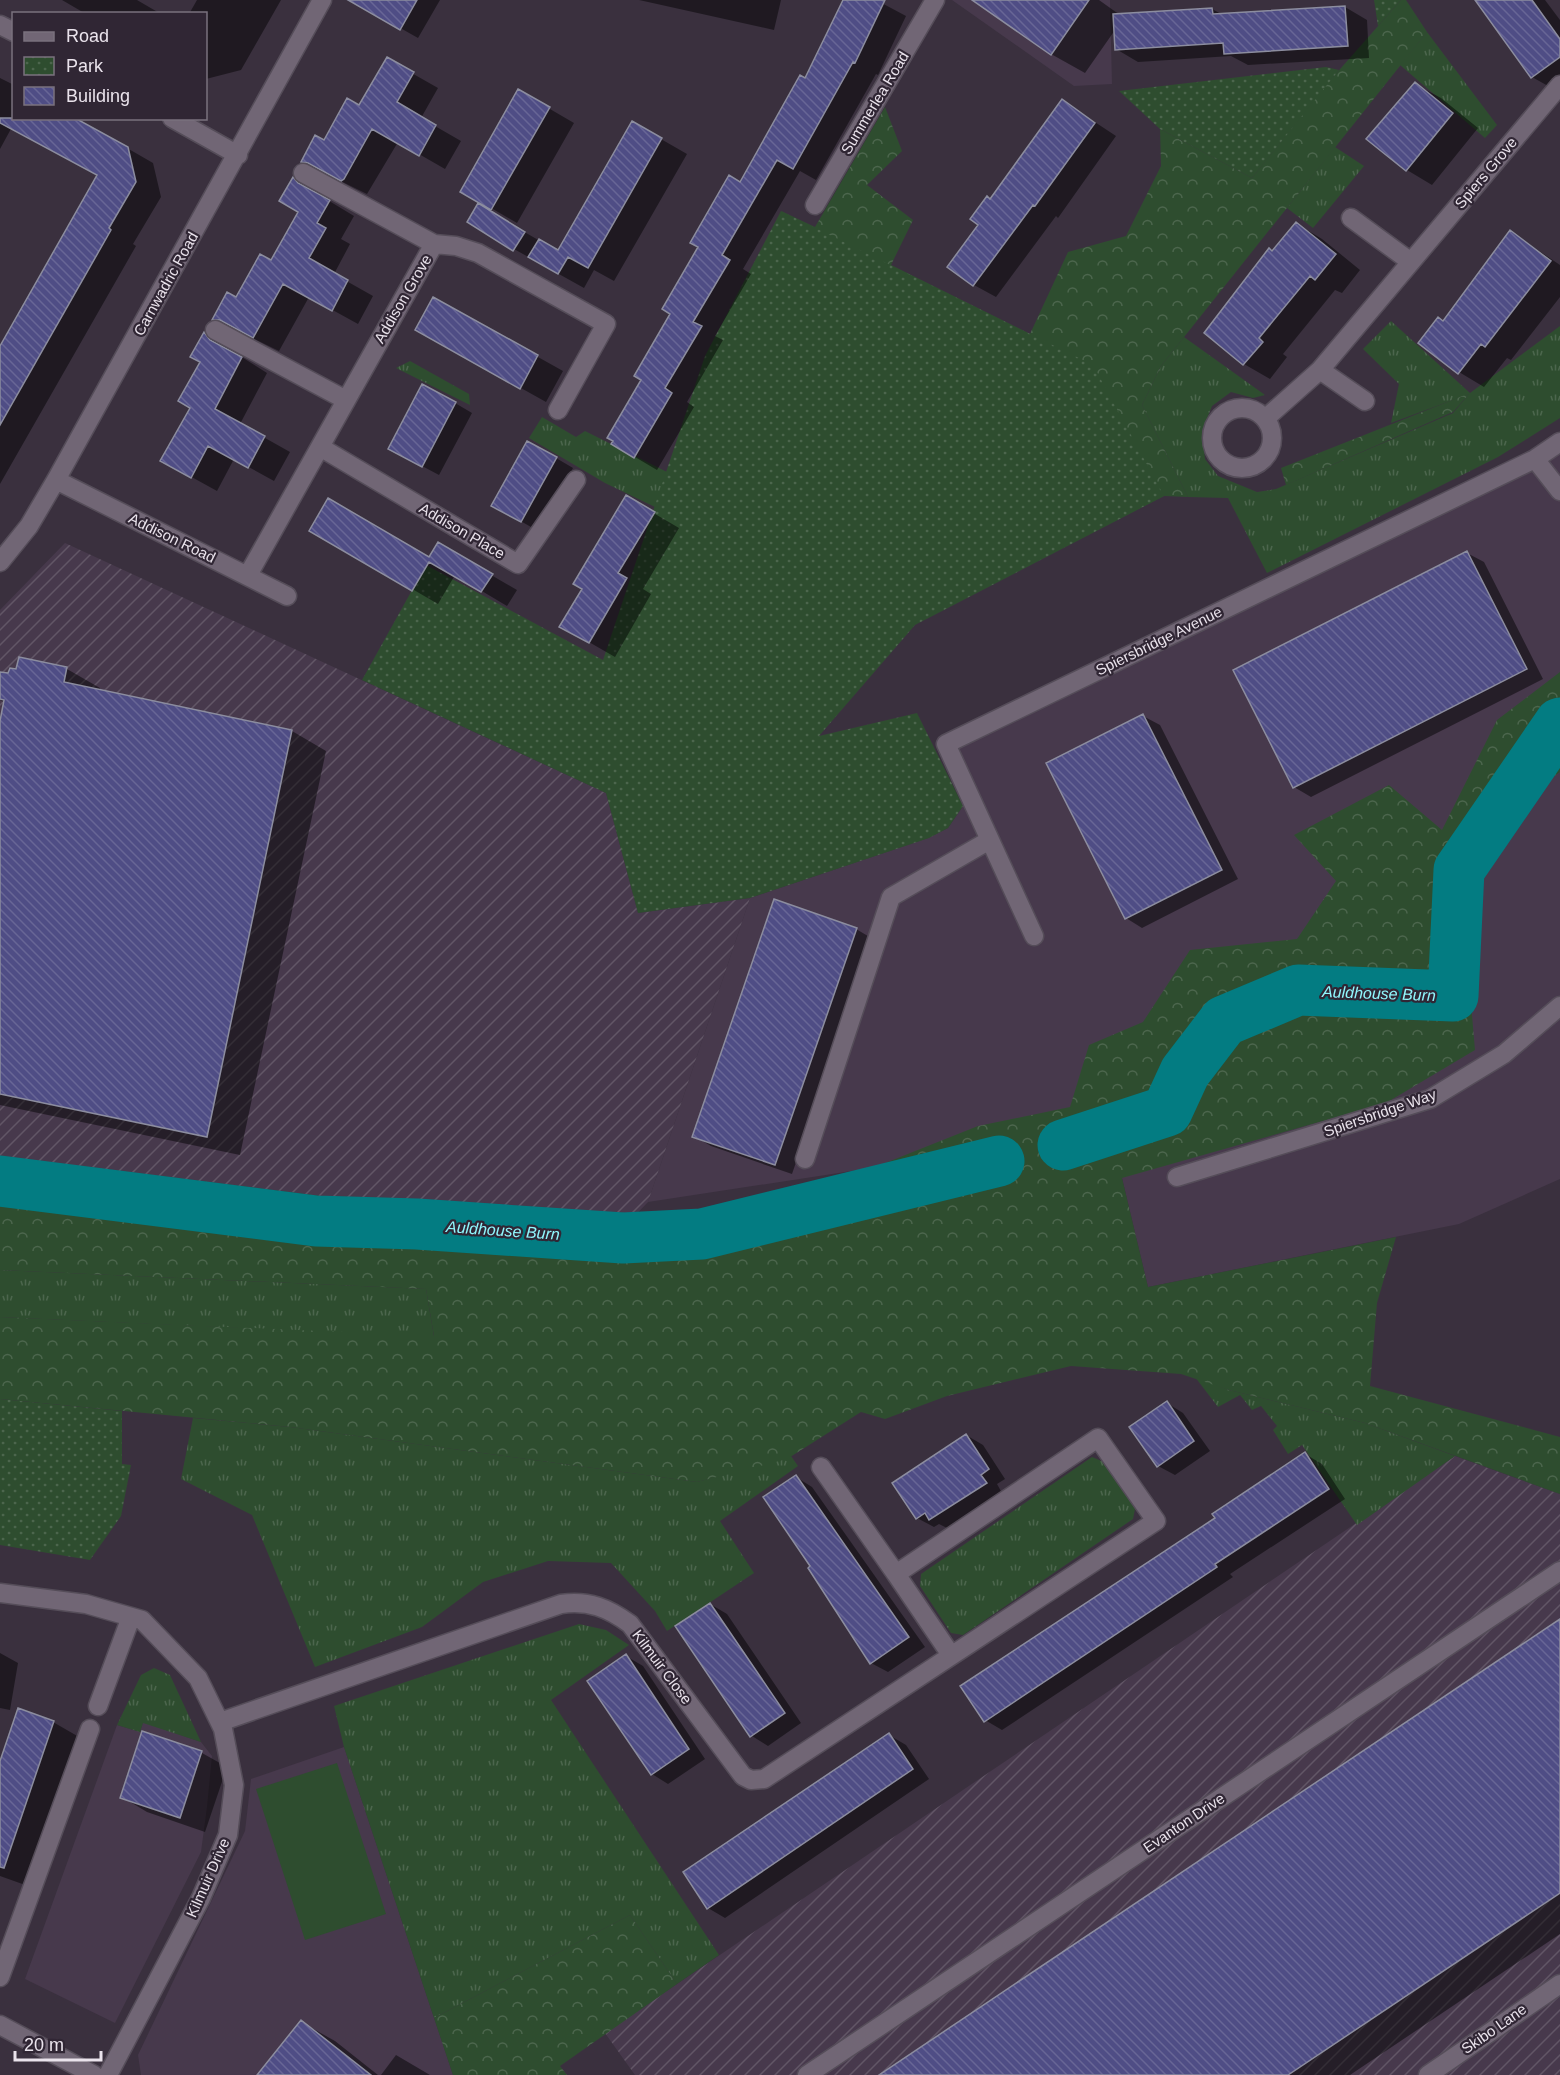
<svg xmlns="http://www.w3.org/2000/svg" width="1560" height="2075" font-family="Helvetica,sans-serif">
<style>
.built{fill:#47394c}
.industrial{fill:url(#industrial-furrows)}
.grass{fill:url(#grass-tufts)}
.forest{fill:url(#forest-crowns)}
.park{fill:url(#park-dots)}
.pitch{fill:#2e4d2f}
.shadow{fill:#0007}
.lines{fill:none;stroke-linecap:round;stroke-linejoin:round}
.river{stroke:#037c82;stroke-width:51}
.building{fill:url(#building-back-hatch);stroke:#8c8d9f;stroke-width:1.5}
.minor-casing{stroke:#554d59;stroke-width:21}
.minor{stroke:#716675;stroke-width:18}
.labels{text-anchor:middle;stroke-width:4.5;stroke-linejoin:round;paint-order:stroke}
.street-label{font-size:15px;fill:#eae3ec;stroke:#302634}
.water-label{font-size:16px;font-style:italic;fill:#90f7fd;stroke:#302634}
</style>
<defs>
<pattern id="industrial-furrows" width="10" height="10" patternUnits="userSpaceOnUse" patternTransform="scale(1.5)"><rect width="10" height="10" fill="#47394c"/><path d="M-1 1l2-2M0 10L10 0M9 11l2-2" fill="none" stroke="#625666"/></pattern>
<pattern id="grass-tufts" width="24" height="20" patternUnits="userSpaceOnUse" patternTransform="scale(1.5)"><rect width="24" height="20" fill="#2e4d2f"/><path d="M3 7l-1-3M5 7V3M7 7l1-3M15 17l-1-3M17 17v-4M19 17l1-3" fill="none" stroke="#4c664d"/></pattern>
<pattern id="forest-crowns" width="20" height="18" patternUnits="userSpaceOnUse" patternTransform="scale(1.5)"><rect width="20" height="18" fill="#2e4d2f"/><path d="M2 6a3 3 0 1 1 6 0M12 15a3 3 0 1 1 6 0" fill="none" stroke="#4c664d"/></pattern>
<pattern id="park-dots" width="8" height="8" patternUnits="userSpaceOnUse" patternTransform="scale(1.5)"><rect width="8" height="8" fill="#2e4d2f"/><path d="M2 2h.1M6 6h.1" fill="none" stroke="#4c664d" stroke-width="1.8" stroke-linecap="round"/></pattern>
<pattern id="building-back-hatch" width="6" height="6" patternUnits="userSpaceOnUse" patternTransform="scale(1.5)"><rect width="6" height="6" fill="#4f4d85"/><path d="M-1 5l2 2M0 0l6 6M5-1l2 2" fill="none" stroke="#686696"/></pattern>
</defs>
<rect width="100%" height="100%" fill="#3a303e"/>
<path class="built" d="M 952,0 L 1110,0 L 1112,84 L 1074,86 Z
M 1560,443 L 1560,1179 L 1459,1224 L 1148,1287 L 1122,1178 L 1078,1144 L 858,1170 L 648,1202 L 750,898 L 928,838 L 948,828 L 963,806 L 943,749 Z
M 143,1722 L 201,1742 L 212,1756 L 207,1807 L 201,1852 L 115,2023 L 25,1979 L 117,1725 L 140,1732 Z
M 344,1747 L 453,2075 L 141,2075 L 138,2055 L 245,1831 L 251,1779 Z"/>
<path class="industrial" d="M 65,543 L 606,793 L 638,913 L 750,898 L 648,1202 L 618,1233 L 0,1156 L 0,610 Z
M 1455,1456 L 1560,1494 L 1560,2075 L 635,2075 L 605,2033 Z"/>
<path class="grass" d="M 1427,32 L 1497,125 L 1485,138 L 1400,65 Z
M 1335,147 L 1364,166 L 1313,228 L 1287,208 Z
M 1391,321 L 1470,393 L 1560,326 L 1560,418 L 1498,457 L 1267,573 L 1228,498 L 1188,497 L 1142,405 L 1161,366 L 1184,337 L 1265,395 L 1253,398 L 1231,392 L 1212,406 L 1202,431 L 1205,459 L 1218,476 L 1257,492 L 1276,489 L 1453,413 L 1469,394 L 1391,423 L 1399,384 L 1363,349 Z
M 410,361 L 469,394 L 470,405 L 396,368 Z
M 542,417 L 576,437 L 585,431 L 667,472 L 655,507 L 605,483 L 529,438 Z
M 0,1270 L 426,1289 L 434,1337 L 0,1317 Z
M 1195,1377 L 1229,1390 L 1365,1423 L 1455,1456 L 1357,1525 L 1302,1445 L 1288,1454 L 1273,1430 L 1277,1426 L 1261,1406 L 1252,1410 L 1240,1395 L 1218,1407 Z
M 193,1418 L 290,1427 L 697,1482 L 791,1456 L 798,1466 L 720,1521 L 754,1573 L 667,1631 L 655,1611 L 611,1563 L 548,1561 L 483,1582 L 422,1627 L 315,1667 L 252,1515 L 181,1479 Z
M 1092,1457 L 1104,1462 L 1135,1509 L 1133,1519 L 963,1635 L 951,1633 L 920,1586 L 921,1574 Z
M 579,1624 L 606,1630 L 629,1645 L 551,1700 L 719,1955 L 677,1984 L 630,1915 L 434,2018 L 344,1747 L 334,1706 Z
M 154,1668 L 170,1675 L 201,1742 L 143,1723 L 140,1732 L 117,1725 L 141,1675 Z"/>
<path class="forest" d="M 1401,0 L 1406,0 L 1427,32 L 1161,366 L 1142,405 L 1188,497 L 1164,496 L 1080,539 L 781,211 L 815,227 L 885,107 L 902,151 L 867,185 L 913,220 L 891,265 L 1030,334 L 1068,252 L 1126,236 L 1161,166 L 1160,129 L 1252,178 L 1326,85 Z
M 1470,393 L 1453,412 L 1286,485 L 1281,468 Z
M 1560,672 L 1560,772 L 1514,806 L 1463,910 L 1475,1050 L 1386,1103 L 1122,1178 L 1148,1287 L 1396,1237 L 1377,1303 L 1370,1386 L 1560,1437 L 1560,1494 L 1365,1423 L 1229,1390 L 1181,1374 L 1071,1366 L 947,1396 L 885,1419 L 861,1412 L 787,1459 L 697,1482 L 290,1427 L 0,1399 L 0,1317 L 434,1336 L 426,1289 L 0,1270 L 0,1156 L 618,1233 L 855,1175 L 978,1126 L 1070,1107 L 1089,1045 L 1143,1022 L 1190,950 L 1297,939 L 1336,881 L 1294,835 L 1389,785 L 1442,830 L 1497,720 Z
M 630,1915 L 677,1984 L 560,2066 L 567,2075 L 453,2075 L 434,2018 Z"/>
<path class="park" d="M 1374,0 L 1401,0 L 1378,26 Z
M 1326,67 L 1339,70 L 1252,178 L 1160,129 L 1119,91 Z
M 781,211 L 1093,365 L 1164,496 L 915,625 L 819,736 L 917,713 L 963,806 L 948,828 L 929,838 L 750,898 L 638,913 L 606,793 L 362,680 L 426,565 L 603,660 L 705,356 Z
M 0,1399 L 122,1411 L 122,1464 L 131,1465 L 121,1516 L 90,1560 L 0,1545 Z"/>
<path class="pitch" d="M 337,1763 L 386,1914 L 305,1940 L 256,1789 Z"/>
<path class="shadow" d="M 62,0 L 137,0 L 161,14 L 86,14 Z
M 197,0 L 281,0 L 241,70 L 206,79 L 206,14 L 189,14 Z
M 379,0 L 440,0 L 418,38 L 372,12 Z
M 639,0 L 781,0 L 774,30 Z
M 844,0 L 876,0 L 906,16 L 878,75 L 876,74 L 816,180 L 800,171 L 743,269 L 751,274 L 715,336 L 723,340 L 687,402 L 694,407 L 657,470 L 613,444 L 672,314 L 741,184 L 806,80 Z
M 974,0 L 1099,0 L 1120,15 L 1212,9 L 1223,15 L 1345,7 L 1367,20 L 1369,58 L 1248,65 L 1231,56 L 1138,62 L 1116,49 L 1115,30 L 1085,73 L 1051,54 Z
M 1477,0 L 1545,0 L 1560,20 L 1560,90 L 1557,91 L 1532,77 Z
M 387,59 L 438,88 L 421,118 L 461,141 L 445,169 L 398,142 L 367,194 L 302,162 L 360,107 Z
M 0,78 L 14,85 L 14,118 L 127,148 L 153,163 L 161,197 L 133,244 L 136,246 L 0,484 L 0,349 L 98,175 L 12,127 L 0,149 Z
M 1415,84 L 1441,98 L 1478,128 L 1432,185 L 1407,170 L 1368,139 Z
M 519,91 L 574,123 L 517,223 L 462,191 Z
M 1063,101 L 1116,136 L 1058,218 L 1056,216 L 996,297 L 974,285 L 980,224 L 991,200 Z
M 633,123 L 687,154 L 614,281 L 594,270 L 584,288 L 514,249 L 495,215 L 559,252 Z
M 293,179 L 354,216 L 341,239 L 350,244 L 334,274 L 373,296 L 358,324 L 309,297 L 279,351 L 214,319 L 271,262 L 300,212 Z
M 1297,224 L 1322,239 L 1360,270 L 1342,293 L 1335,290 L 1283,354 L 1287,357 L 1270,379 L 1244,364 L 1206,333 Z
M 1511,232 L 1560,265 L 1560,297 L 1511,360 L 1507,358 L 1484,387 L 1459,372 L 1444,322 Z
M 434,299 L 563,371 L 546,402 L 442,344 Z
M 205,334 L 267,373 L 240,424 L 290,452 L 274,481 L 234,459 L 217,491 L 188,475 L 192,407 L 202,362 Z
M 455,403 L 472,413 L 439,475 L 407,458 Z
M 556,458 L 573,468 L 538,531 L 510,515 Z
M 626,497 L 679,528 L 643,589 L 651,594 L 615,657 L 561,626 L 584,588 Z
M 311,530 L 430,559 L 438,544 L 517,590 L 507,606 L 455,575 L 438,604 Z
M 1467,553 L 1484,562 L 1543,679 L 1311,797 L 1294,787 Z
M 20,659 L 67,669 L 100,688 L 100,691 L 292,731 L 326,751 L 240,1155 L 0,1105 L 0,728 L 5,703 L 0,700 L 0,673 L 10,675 L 17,671 Z
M 1143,716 L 1160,725 L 1238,879 L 1142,928 L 1126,918 Z
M 856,929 L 873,939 L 792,1174 L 711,1146 L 694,1136 Z
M 1167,1403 L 1183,1413 L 1210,1451 L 1175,1475 L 1158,1466 Z
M 966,1435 L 983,1445 L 1005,1479 L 997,1484 L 1002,1493 L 947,1528 L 939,1524 L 934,1527 L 917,1518 Z
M 1305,1454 L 1322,1464 L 1345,1499 L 1230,1574 L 1233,1577 L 1002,1730 L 985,1720 L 1217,1518 Z
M 796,1477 L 812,1487 L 925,1647 L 888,1672 L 871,1663 L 812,1567 Z
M 710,1604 L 727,1614 L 801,1723 L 768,1746 L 752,1736 L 677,1627 Z
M 1560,1621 L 1560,1934 L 1350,2075 L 882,2075 Z
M 0,1653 L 18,1663 L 10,1710 L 0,1708 Z
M 626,1656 L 643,1666 L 705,1759 L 668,1784 L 652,1774 Z
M 53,1722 L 79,1737 L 28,1886 L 0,1876 L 0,1765 Z
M 143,1733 L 202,1753 L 227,1767 L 205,1832 L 147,1812 L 122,1797 Z
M 889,1735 L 906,1745 L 929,1779 L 725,1918 L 708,1908 Z
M 301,2022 L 335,2041 L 378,2075 L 259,2075 Z
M 396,2055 L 430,2075 L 431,2075 L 381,2075 Z"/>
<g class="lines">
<path class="river" d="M 1063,1145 L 1167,1111 L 1185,1072 L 1224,1021 L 1298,990 L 1453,996 L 1459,870 L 1560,723
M 0,1181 L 316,1221 L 417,1224 L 623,1238 L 702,1234 L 999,1161"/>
</g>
<path class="building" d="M 348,0 L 417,0 L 400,30 Z
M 843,0 L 885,0 L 855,63 L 853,62 L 793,169 L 777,160 L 722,255 L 730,260 L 693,322 L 702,326 L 665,388 L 672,393 L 634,458 L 611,444 L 613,441 L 607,438 L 641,380 L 634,376 L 670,314 L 662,309 L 698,247 L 690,243 L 729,175 L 740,182 L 800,75 L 805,78 Z
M 972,0 L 1089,0 L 1051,55 Z
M 1475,0 L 1532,0 L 1560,39 L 1560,57 L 1531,78 Z
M 1345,6 L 1348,46 L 1224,54 L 1223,43 L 1115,50 L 1113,14 L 1212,8 L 1213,14 Z
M 387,57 L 414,72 L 397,102 L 436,125 L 419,156 L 372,129 L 344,179 L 341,181 L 308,163 L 301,162 L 315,135 L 324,140 L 347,98 L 359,105 Z
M 1415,82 L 1453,113 L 1406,171 L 1366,139 Z
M 518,89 L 550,107 L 491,210 L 460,192 Z
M 1062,99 L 1095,123 L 1035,206 L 1033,205 L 973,286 L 947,267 L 978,225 L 970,219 L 987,196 L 990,199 Z
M 0,118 L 75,118 L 128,147 L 136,182 L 109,228 L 111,230 L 0,425 L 0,346 L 97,175 L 0,123 Z
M 632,121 L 662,138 L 588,268 L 568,257 L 558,274 L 528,257 L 539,239 L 558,250 Z
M 293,177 L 298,183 L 330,200 L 317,223 L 326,228 L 309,258 L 348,280 L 332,311 L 283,284 L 253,338 L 220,320 L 212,320 L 227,292 L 236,297 L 260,254 L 271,260 L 298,212 L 279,201 Z
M 478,203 L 525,232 L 513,251 L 467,222 Z
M 1296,222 L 1336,254 L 1315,280 L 1310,276 L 1259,338 L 1263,342 L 1243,365 L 1204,333 L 1269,248 L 1272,251 Z
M 1510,230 L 1551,261 L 1485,347 L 1481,344 L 1458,374 L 1418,343 L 1438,317 L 1443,321 Z
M 433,297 L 538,355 L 520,389 L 415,330 Z
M 204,332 L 210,340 L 242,357 L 215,409 L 265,436 L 248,468 L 208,446 L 191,478 L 160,461 L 190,408 L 178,401 L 200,362 L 190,357 Z
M 422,384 L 456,402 L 422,467 L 388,449 Z
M 527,441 L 557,457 L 521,522 L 491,506 Z
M 626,495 L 655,512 L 618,573 L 627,578 L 589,643 L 559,627 L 582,589 L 573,584 Z
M 328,498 L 429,557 L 438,542 L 493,574 L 481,592 L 429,562 L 412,591 L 309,531 Z
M 1467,551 L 1527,669 L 1293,788 L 1233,670 Z
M 19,657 L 67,667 L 64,682 L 292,730 L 207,1137 L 0,1094 L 0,721 L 4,700 L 0,699 L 0,672 L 8,673 L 10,668 L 16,669 Z
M 1143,714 L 1222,870 L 1125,919 L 1046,763 Z
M 774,899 L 857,928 L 775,1165 L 692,1137 Z
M 1167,1401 L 1194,1441 L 1157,1467 L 1129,1427 Z
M 966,1434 L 989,1469 L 981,1475 L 987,1483 L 929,1520 L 925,1513 L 916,1519 L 892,1483 Z
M 1305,1452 L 1329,1489 L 1215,1564 L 1217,1567 L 984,1722 L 960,1686 L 1215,1518 L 1212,1514 Z
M 796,1475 L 909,1637 L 870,1664 L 808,1568 L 810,1566 L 763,1497 Z
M 710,1603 L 785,1713 L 750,1737 L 675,1626 Z
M 1560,1619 L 1560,1893 L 1288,2075 L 879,2075 Z
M 626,1654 L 689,1749 L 651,1775 L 587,1681 Z
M 18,1708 L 54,1721 L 4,1868 L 0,1867 L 0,1761 Z
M 142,1731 L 202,1751 L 180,1818 L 120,1798 Z
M 889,1733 L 913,1769 L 707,1909 L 683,1872 Z
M 301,2020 L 371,2075 L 257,2075 Z"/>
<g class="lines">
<defs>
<path id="minor" d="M 0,25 L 14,32
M 172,118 L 238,155
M 303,173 L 434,244
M 815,205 L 935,0
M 1351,218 L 1411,262
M 215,330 L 346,400
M 1320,370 L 1365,401
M1212 438a30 30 0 1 1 60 0a30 30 0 1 1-60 0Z
M 1266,418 L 1320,370 L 1560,85
M 320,447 L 518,564 L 576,480
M 1535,459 L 1560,491
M 56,480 L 287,596
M 0,562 L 29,526 L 56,480 L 322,0
M 248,575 L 434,244 L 456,246 L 478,253 L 606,324 L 558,410
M 1034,936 L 946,744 L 1535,459 L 1560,442
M 805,1159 L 891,897 L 988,841
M 1177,1177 L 1430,1099 L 1504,1054 L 1560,1006
M 821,1467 L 896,1574
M 0,1593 L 86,1604 L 142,1620 L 198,1678 L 223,1729 L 234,1785 L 228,1835 L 201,1898 L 108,2075
M 98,1706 L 131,1617
M 220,1722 L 561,1604 C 589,1600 608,1608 630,1624 L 743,1776 L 751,1780 L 764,1779 L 1156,1521 L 1098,1438 L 896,1574 L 951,1655
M 0,1977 L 90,1729
M 0,2025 L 94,2075
M 807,2075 L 1560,1571
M 1428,2075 L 1560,1984"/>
</defs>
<use href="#minor" class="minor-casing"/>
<use href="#minor" class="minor"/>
</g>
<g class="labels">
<g class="street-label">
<text transform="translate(875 103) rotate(-59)" y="5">Summerlea Road</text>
<text transform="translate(1486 173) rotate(-50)" y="5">Spiers Grove</text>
<text transform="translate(166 284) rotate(-61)" y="5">Carnwadric Road</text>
<text transform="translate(403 299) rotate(-60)" y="5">Addison Grove</text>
<text transform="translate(462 531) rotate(30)" y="5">Addison Place</text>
<text transform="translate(172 538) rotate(26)" y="5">Addison Road</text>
<text transform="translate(1159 641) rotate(-26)" y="5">Spiersbridge Avenue</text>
<text transform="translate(1380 1113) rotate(-19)" y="5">Spiersbridge Way</text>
<text transform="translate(662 1667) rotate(53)" y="5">Kilmuir Close</text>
<text transform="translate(1184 1823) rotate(-34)" y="5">Evanton Drive</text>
<text transform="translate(208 1878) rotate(-66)" y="5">Kilmuir Drive</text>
<text transform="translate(1494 2029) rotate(-35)" y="5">Skibo Lane</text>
</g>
<g class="water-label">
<text transform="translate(1379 993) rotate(2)" y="6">Auldhouse Burn</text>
<text transform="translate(503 1230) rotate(4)" y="6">Auldhouse Burn</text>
</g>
</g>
<rect x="12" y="12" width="195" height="108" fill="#302634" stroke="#7a727e" stroke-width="1.5"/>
<rect x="24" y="32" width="30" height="9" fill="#716675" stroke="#7a727e" stroke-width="1.5"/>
<text x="66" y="42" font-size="18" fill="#eae3ec">Road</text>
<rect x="24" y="57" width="30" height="18" fill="url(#park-dots)" stroke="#7a727e" stroke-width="1.5"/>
<text x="66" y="72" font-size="18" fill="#eae3ec">Park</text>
<rect x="24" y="87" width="30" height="18" fill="url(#building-back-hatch)" stroke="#7a727e" stroke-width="1.5"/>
<text x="66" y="102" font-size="18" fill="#eae3ec">Building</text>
<path d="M15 2051v9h86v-9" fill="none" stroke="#eae3ec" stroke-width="3"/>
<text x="24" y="2051" font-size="18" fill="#eae3ec" stroke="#302634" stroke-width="4.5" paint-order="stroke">20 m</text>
</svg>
